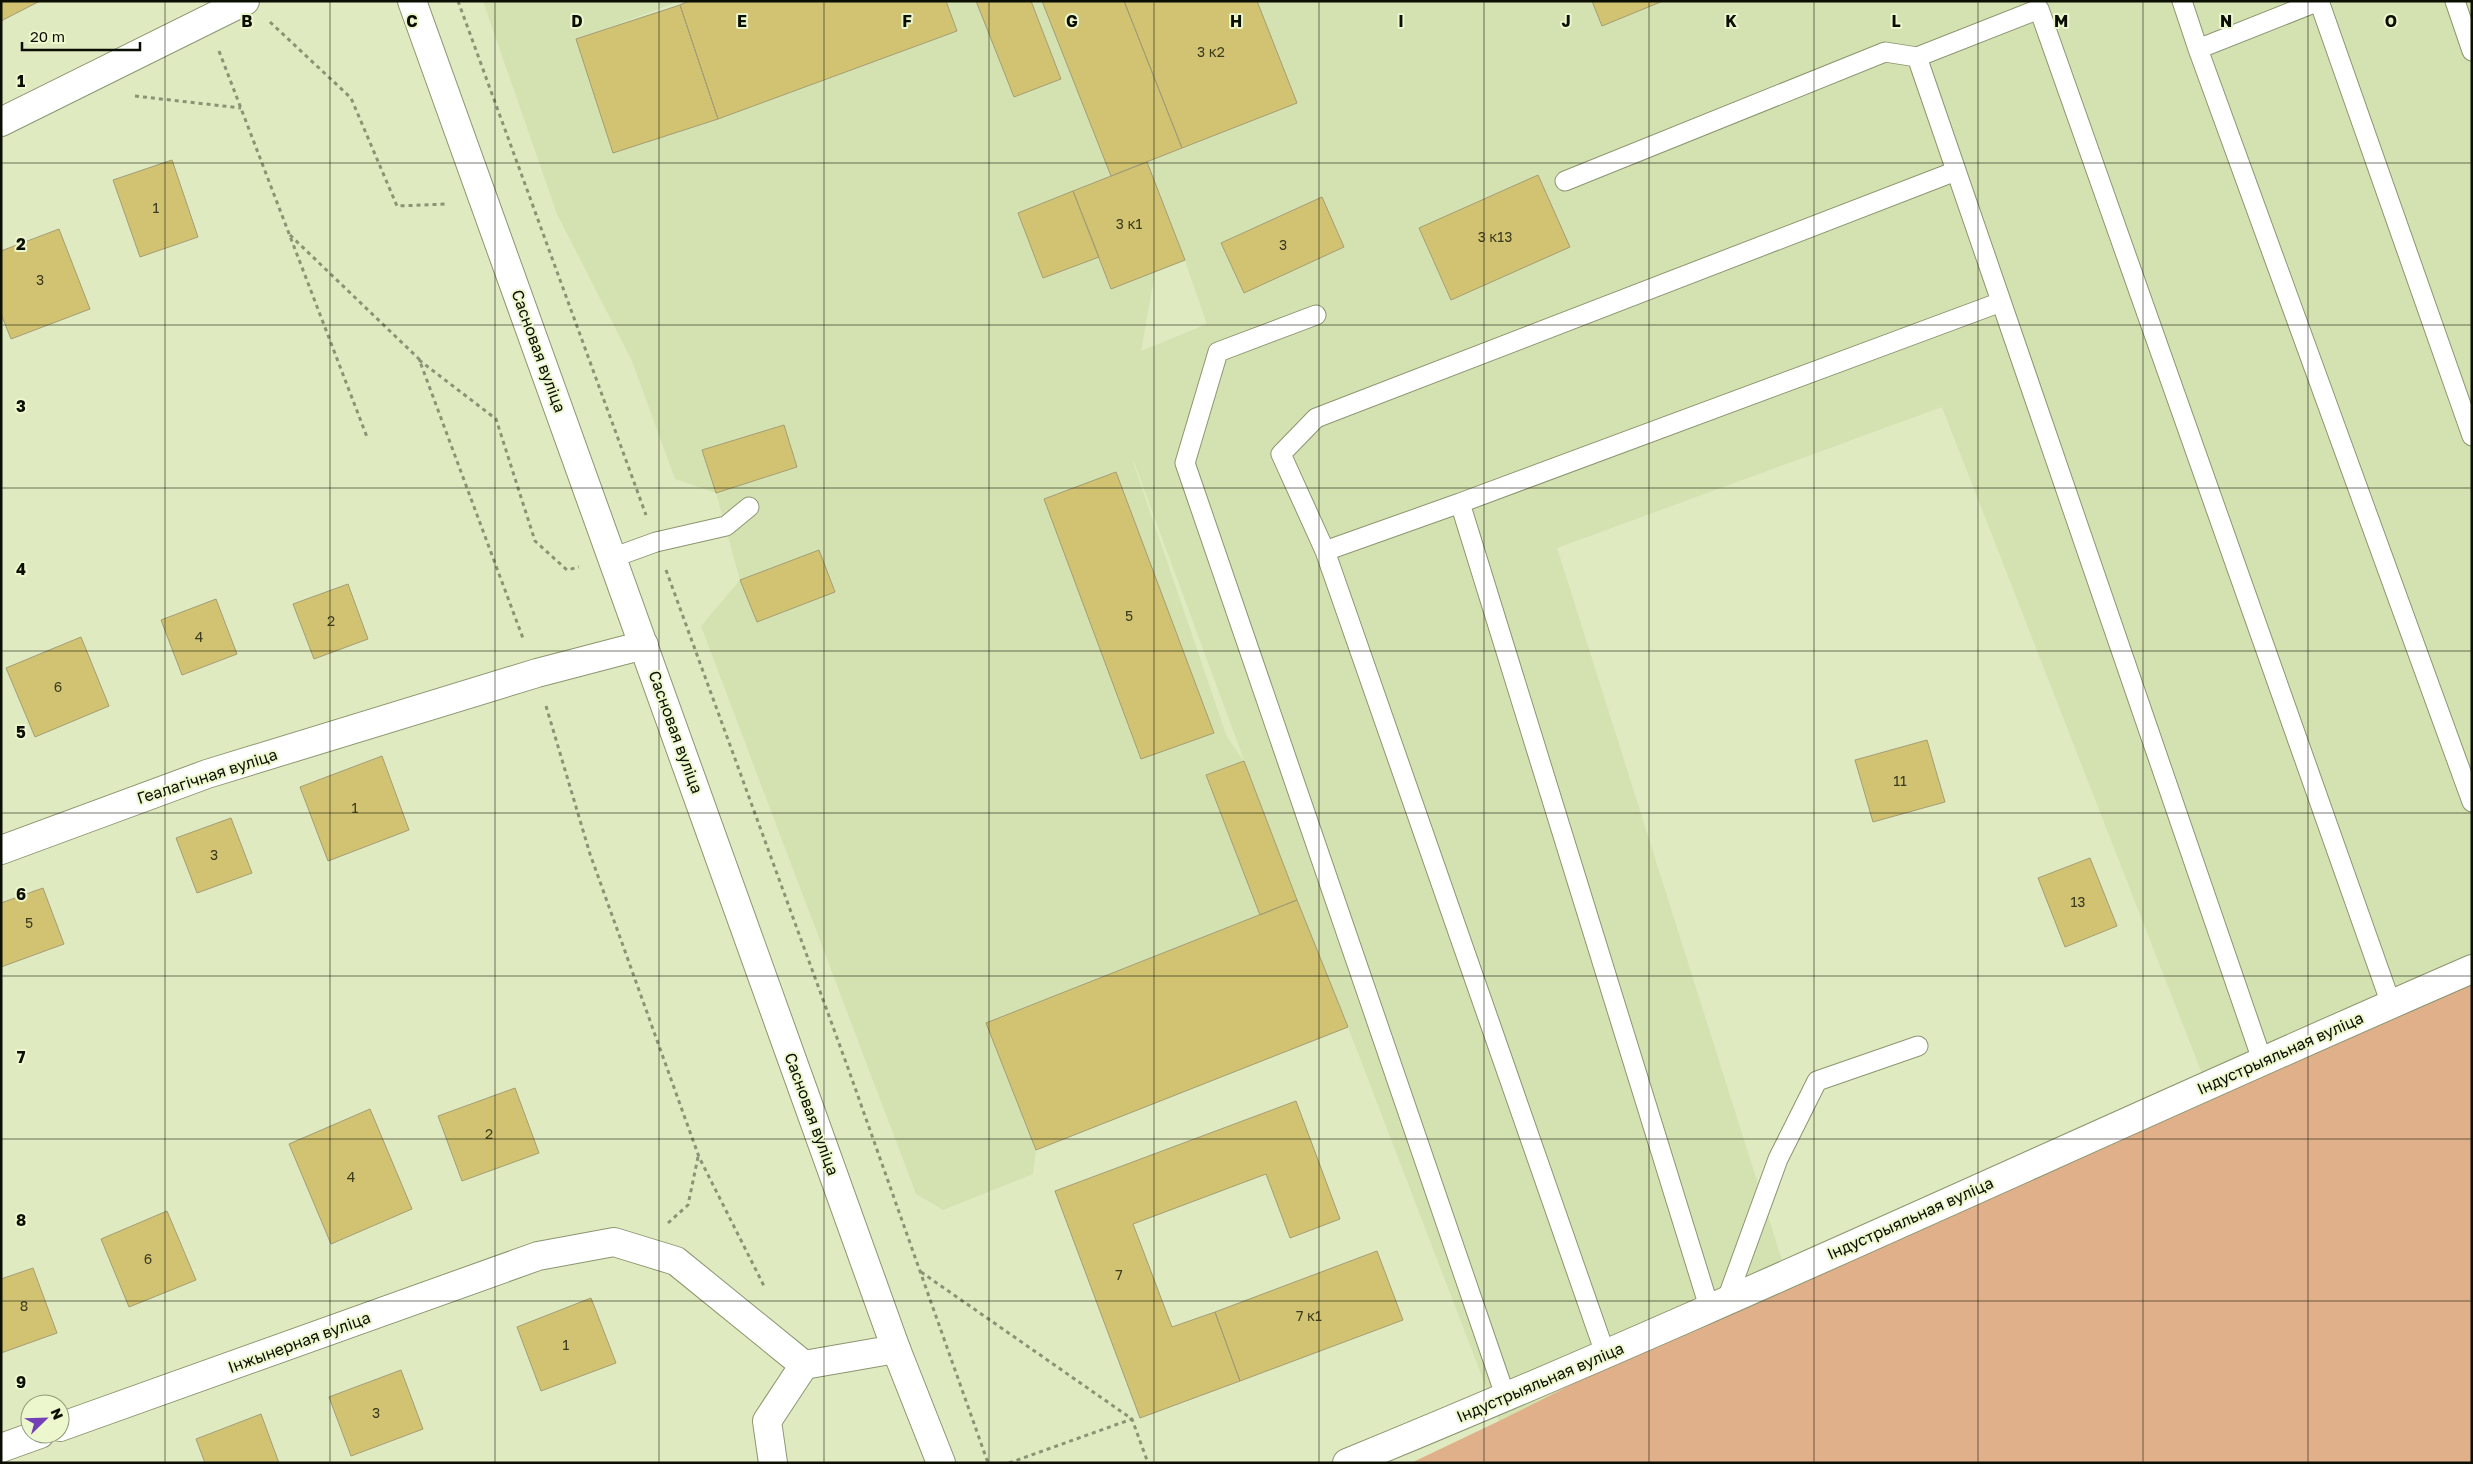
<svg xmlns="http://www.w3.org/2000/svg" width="2473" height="1464" font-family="'Golos Text',sans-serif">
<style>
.built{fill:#d4e1b0;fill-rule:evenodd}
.green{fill:#e0b08a}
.building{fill:#d1c372;stroke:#a49d75}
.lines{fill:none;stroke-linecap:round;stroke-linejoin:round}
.service-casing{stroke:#8c9670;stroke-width:21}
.minor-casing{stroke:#8c9670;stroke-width:30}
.tertiary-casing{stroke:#8c9670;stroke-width:30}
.path{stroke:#8b9375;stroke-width:3;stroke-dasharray:4 4;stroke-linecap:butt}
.service{stroke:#fff;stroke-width:19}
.minor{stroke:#fff;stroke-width:28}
.tertiary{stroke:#fff;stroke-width:28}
.grid{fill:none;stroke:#0b0e02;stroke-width:1;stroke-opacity:0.55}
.labels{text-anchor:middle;stroke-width:4;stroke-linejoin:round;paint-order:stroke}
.number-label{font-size:14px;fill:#3c3b1e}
.street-label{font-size:16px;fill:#0b0e02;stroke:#ecf7cd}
.grid-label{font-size:16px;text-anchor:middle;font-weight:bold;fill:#0b0e02;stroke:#ecf7cd;stroke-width:4;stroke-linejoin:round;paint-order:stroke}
</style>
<rect width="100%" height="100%" fill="#dfeac0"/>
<path class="built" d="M 483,1 L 680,1 L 602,30 L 689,1 L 2472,1 L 2472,972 L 2210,1094 L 1942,407 L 1557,548 L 1787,1276 L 1499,1421 L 1348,1027 L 1036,1150 L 1033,1174 L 943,1210 L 916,1194 L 701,626 L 740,580 L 716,493 L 675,479 L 632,361 L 557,214 ZM 1185,261 L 1207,324 L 1141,351 L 1155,272 ZM 1133,462 L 1134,462 L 1255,790 L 1244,761 L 1227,737 Z"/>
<path class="green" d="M 2472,972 L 2472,1463 L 1411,1463 L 1499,1421 L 1787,1276 Z"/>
<path class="building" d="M 1,1 L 40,1 L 1,21 Z
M 689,1 L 946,1 L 957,31 L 718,119 L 680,5 Z
M 976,1 L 1031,1 L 1061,79 L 1014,97 Z
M 1042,1 L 1124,1 L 1182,148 L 1111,176 Z
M 1124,1 L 1257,1 L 1297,103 L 1182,148 Z
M 1592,1 L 1663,1 L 1602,26 Z
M 680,5 L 718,119 L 613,153 L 576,39 Z
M 172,160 L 198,237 L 140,257 L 113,180 Z
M 1147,162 L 1185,260 L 1111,289 L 1073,191 Z
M 1538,175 L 1570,247 L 1451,300 L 1419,228 Z
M 1073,191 L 1099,257 L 1043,278 L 1018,213 Z
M 1322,197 L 1344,247 L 1244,293 L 1221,243 Z
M 59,229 L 90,309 L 11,339 L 1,314 L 1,251 Z
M 784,425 L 797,467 L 716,493 L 702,450 Z
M 1116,472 L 1214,733 L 1141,759 L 1044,499 Z
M 819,550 L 835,592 L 757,622 L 740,580 Z
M 348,584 L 368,639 L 314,659 L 293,604 Z
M 216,599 L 237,654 L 182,675 L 161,620 Z
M 81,637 L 109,706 L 35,737 L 6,668 Z
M 1927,740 L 1945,802 L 1873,822 L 1855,760 Z
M 382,756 L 409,830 L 328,861 L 300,787 Z
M 1244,761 L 1297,900 L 1260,915 L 1206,775 Z
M 231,818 L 252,873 L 197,893 L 176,838 Z
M 2090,858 L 2117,926 L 2065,947 L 2038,878 Z
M 43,888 L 64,944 L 1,967 L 1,903 Z
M 1297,900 L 1348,1027 L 1036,1150 L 986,1023 Z
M 515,1088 L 539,1153 L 462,1181 L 438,1116 Z
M 1296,1101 L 1340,1219 L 1290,1238 L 1266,1174 L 1133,1224 L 1172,1327 L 1215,1312 L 1240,1381 L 1140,1418 L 1055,1191 Z
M 370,1109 L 412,1209 L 331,1244 L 289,1144 Z
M 167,1211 L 196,1280 L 129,1307 L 101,1239 Z
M 1377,1251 L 1403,1320 L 1240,1381 L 1215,1312 Z
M 33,1268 L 57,1333 L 1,1353 L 1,1279 Z
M 591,1298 L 616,1363 L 541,1391 L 517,1327 Z
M 401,1370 L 423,1429 L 351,1456 L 329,1397 Z
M 261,1414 L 279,1463 L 205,1463 L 196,1439 Z"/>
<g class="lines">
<defs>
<path id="service" d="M 2182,1 L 2198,49
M 2319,1 L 2198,49 L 2472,802
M 2319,1 L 2472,436
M 2455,1 L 2472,51
M 1917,57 L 2262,1060
M 1565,181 L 1885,52 L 1917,57 L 2039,9 L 2391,1004
M 1316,315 L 1218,352 L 1185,463 L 1506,1398
M 1325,551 L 1460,503
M 612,558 L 656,542 L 726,526 L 749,507
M 1727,1299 L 1778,1159 L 1817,1081 L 1918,1046
M 1709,1307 L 1460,503 L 2001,302
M 1605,1353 L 1325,551 L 1281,454 L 1316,418 L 1956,171"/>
<path id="minor" d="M 1,850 L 207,774 L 537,673 L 644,645
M 804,1365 L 896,1349
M 60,1427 L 538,1256 L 614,1242 L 676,1261 L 804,1365 L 767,1421 L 773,1463
M 1,1448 L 40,1434
M 1347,1463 C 1726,1308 2096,1132 2472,969"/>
<path id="tertiary" d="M 412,1 L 896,1349 L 941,1463
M 1,122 L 245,1"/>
</defs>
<use href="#service" class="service-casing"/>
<use href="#minor" class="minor-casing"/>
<use href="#tertiary" class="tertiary-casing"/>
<path class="path" d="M 458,1 L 646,515
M 270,22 L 351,98 L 397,206 L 447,204
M 219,51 L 367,437
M 135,96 L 241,108
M 290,235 L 419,359 L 524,641
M 419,360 L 496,419 L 535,541 L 567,570 L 579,567
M 666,570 L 848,1068 L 988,1463
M 546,706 L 590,854 L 699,1157 L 764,1286
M 668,1223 L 688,1205 L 698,1157
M 921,1272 L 1132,1419 L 1148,1463
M 1009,1463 L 1132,1419"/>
<use href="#service" class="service"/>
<use href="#minor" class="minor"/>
<use href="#tertiary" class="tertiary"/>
</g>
<path class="grid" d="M 165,1 L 165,1463M 330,1 L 330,1463M 495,1 L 495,1463M 659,1 L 659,1463M 824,1 L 824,1463M 989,1 L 989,1463M 1154,1 L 1154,1463M 1319,1 L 1319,1463M 1484,1 L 1484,1463M 1649,1 L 1649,1463M 1814,1 L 1814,1463M 1978,1 L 1978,1463M 2143,1 L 2143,1463M 2308,1 L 2308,1463M 1,163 L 2472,163M 1,325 L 2472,325M 1,488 L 2472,488M 1,651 L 2472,651M 1,813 L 2472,813M 1,976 L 2472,976M 1,1139 L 2472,1139M 1,1301 L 2472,1301"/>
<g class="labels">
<g class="number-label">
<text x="1211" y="57">3 к2</text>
<text x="156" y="213">1</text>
<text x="1129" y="229">3 к1</text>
<text x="1495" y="242">3 к13</text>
<text x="1283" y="250">3</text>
<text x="40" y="285">3</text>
<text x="1129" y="621">5</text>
<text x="331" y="626">2</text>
<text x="199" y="642">4</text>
<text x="58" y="692">6</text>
<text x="1900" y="786">11</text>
<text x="355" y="813">1</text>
<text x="214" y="860">3</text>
<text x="2078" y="907">13</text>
<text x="29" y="928">5</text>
<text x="489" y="1139">2</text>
<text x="351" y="1182">4</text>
<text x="148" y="1264">6</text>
<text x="1119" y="1280">7</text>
<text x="24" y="1311">8</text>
<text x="1309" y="1321">7 к1</text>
<text x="566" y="1350">1</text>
<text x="376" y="1418">3</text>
</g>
<g class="street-label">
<text transform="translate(539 351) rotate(70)" y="6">Сасновая вуліца</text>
<text transform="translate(676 732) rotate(70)" y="6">Сасновая вуліца</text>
<text transform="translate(207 776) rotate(-18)" y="6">Геалагічная вуліца</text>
<text transform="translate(2280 1053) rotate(-24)" y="6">Індустрыяльная вуліца</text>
<text transform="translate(812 1114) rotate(70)" y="6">Сасновая вуліца</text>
<text transform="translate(1910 1218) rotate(-24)" y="6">Індустрыяльная вуліца</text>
<text transform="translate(299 1342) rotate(-20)" y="6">Інжынерная вуліца</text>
<text transform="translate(1540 1382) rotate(-23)" y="6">Індустрыяльная вуліца</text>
</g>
</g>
<g class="grid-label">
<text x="247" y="27">B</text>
<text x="412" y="27">C</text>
<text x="577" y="27">D</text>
<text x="742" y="27">E</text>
<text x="907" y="27">F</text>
<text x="1072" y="27">G</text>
<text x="1236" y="27">H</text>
<text x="1401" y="27">I</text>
<text x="1566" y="27">J</text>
<text x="1731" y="27">K</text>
<text x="1896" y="27">L</text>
<text x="2061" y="27">M</text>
<text x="2226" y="27">N</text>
<text x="2391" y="27">O</text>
<text x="21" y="87">1</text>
<text x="21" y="250">2</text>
<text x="21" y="412">3</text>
<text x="21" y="575">4</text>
<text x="21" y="738">5</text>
<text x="21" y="900">6</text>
<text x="21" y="1063">7</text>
<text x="21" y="1226">8</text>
<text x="21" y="1388">9</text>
</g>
<rect width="2473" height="1464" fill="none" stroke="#0b0e02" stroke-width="5"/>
<g transform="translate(45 1419) rotate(67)"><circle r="24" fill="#ecf7cd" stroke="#929a7c"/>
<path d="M0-4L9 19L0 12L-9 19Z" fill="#7440b7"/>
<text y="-8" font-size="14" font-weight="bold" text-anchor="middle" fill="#0b0e02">N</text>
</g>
<path d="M22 42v8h118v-8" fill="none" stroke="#0b0e02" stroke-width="2.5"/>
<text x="30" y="42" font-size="15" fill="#0b0e02" stroke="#ecf7cd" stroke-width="4" paint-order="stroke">20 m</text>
</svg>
